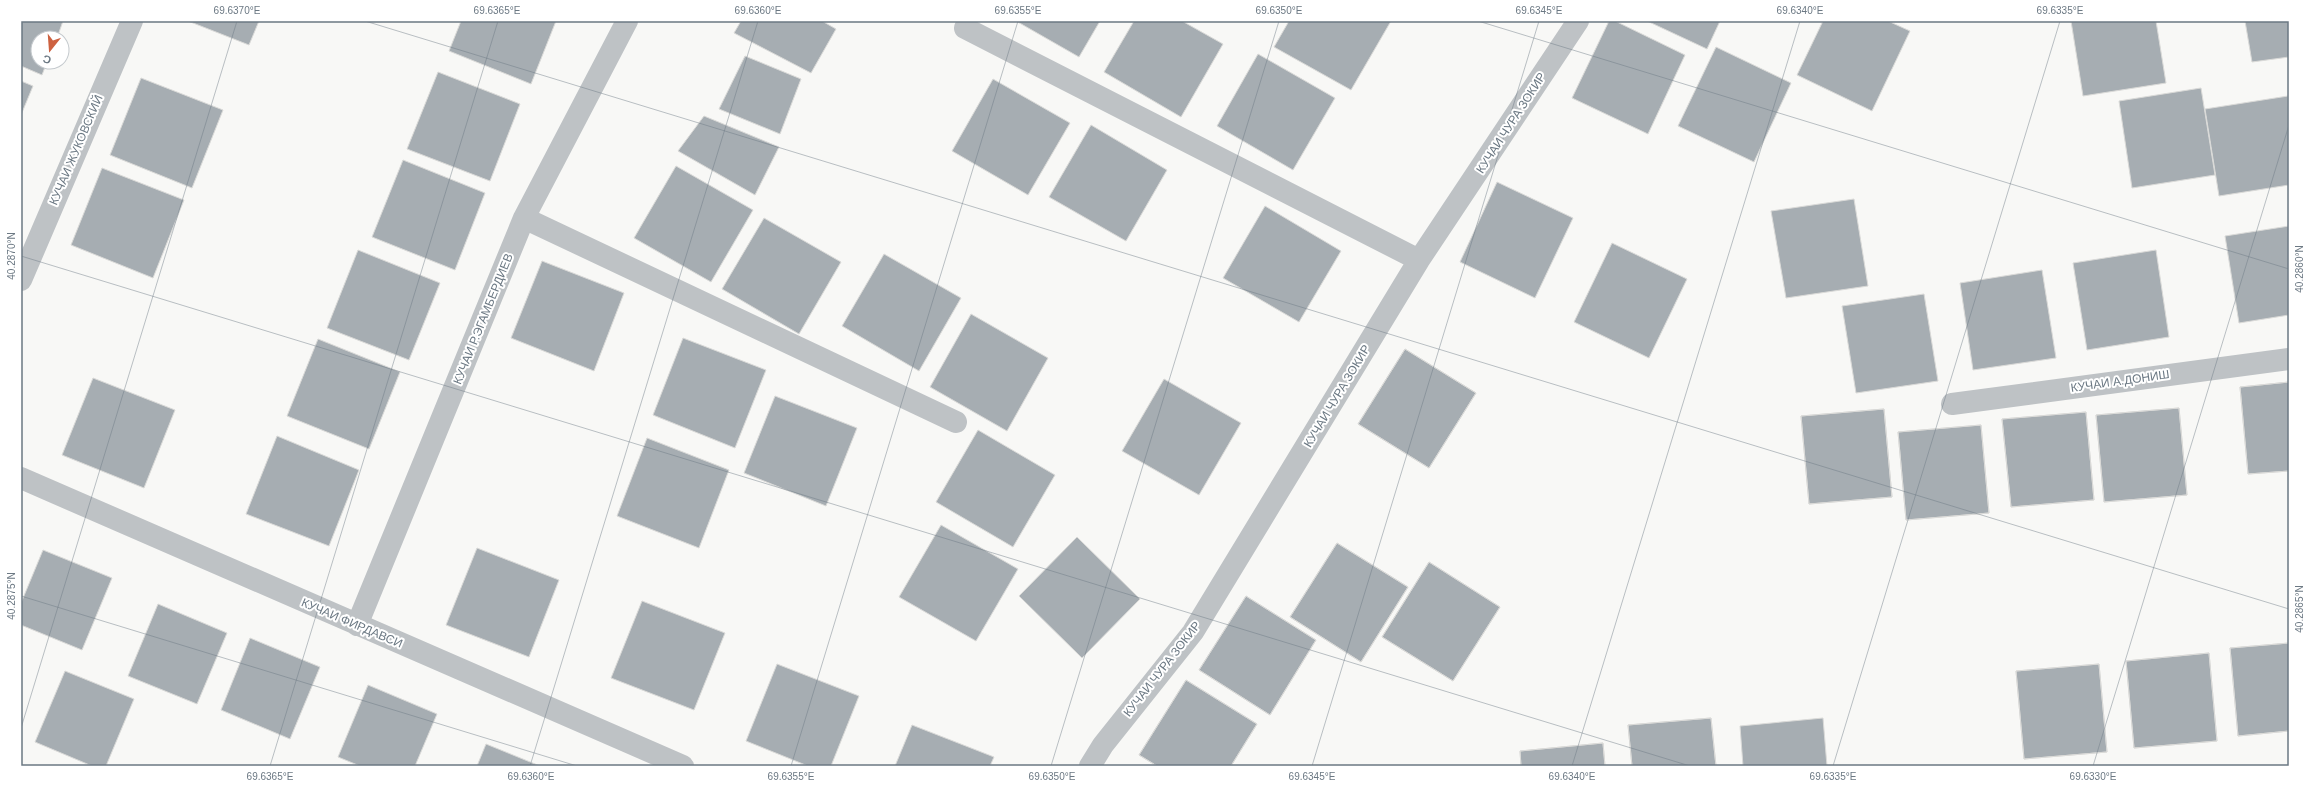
<svg xmlns="http://www.w3.org/2000/svg" width="2310" height="787" font-family="Arial,sans-serif">
<style>
.building{fill:#a6adb2;stroke:#dadad8}
.lines{fill:none;stroke-linecap:round;stroke-linejoin:round}
.minor{stroke:#bec2c5;stroke-width:22}
.ticks{fill:none;stroke:#6b7883;stroke-width:1;stroke-opacity:0.45}
.labels{text-anchor:middle;stroke-width:4;stroke-linejoin:round;paint-order:stroke}
.street-label{font-size:12px;fill:#6b7883;stroke:#fff}
.neatline{fill:none;stroke:#6b7883;stroke-width:1.5}
.ticks-label{font-size:10px;text-anchor:middle;fill:#6b7883}
</style>
<rect width="100%" height="100%" fill="#f8f8f6"/>
<path class="building" d="M 21,21 L 63,21 L 57,38 L 38,38 L 38,62 L 47,62 L 42,75 L 21,66 Z
M 188,21 L 259,21 L 249,45 Z
M 461,21 L 556,21 L 531,84 L 449,51 Z
M 741,21 L 822,21 L 836,29 L 811,73 L 734,33 Z
M 1016,21 L 1100,21 L 1079,57 Z
M 1134,21 L 1182,21 L 1223,44 L 1181,117 L 1104,72 Z
M 1289,21 L 1391,21 L 1351,90 L 1274,47 Z
M 1609,21 L 1615,21 L 1685,55 L 1648,134 L 1572,98 Z
M 1647,21 L 1720,21 L 1707,49 Z
M 1823,21 L 1888,21 L 1910,31 L 1872,111 L 1797,75 Z
M 2071,21 L 2156,21 L 2166,83 L 2083,96 Z
M 2245,21 L 2289,21 L 2289,57 L 2252,62 Z
M 1716,47 L 1791,83 L 1754,162 L 1678,126 Z
M 1258,54 L 1335,98 L 1293,170 L 1217,126 Z
M 745,56 L 801,79 L 780,134 L 719,109 Z
M 438,72 L 520,104 L 490,181 L 407,149 Z
M 141,78 L 223,110 L 192,188 L 110,155 Z
M 993,79 L 1070,123 L 1028,195 L 952,151 Z
M 21,81 L 33,86 L 21,115 Z
M 2201,88 L 2215,175 L 2132,188 L 2119,101 Z
M 2288,96 L 2289,185 L 2219,196 L 2205,109 Z
M 704,116 L 779,147 L 755,195 L 678,151 Z
M 1091,125 L 1167,170 L 1126,241 L 1049,197 Z
M 403,160 L 485,193 L 455,270 L 372,237 Z
M 676,166 L 753,210 L 711,282 L 634,238 Z
M 102,168 L 184,200 L 153,278 L 71,245 Z
M 1497,182 L 1573,218 L 1535,298 L 1460,262 Z
M 1854,199 L 1868,286 L 1786,298 L 1771,211 Z
M 1265,206 L 1341,251 L 1299,322 L 1223,278 Z
M 764,218 L 841,262 L 799,334 L 722,289 Z
M 2289,226 L 2289,315 L 2239,323 L 2225,236 Z
M 1612,243 L 1687,279 L 1649,358 L 1574,322 Z
M 358,250 L 440,283 L 409,360 L 327,328 Z
M 2156,250 L 2169,337 L 2087,350 L 2073,263 Z
M 884,254 L 961,298 L 919,371 L 842,326 Z
M 542,261 L 624,293 L 594,371 L 511,338 Z
M 2042,270 L 2056,358 L 1973,370 L 1960,283 Z
M 1924,294 L 1938,381 L 1856,393 L 1842,306 Z
M 971,314 L 1048,358 L 1007,431 L 930,387 Z
M 683,338 L 766,370 L 735,448 L 653,415 Z
M 318,339 L 400,372 L 369,449 L 287,416 Z
M 1405,349 L 1476,393 L 1429,468 L 1358,424 Z
M 1405,349 L 1476,393 L 1429,468 L 1358,424 Z
M 93,378 L 175,410 L 144,488 L 62,455 Z
M 1164,379 L 1241,423 L 1199,495 L 1122,451 Z
M 2289,382 L 2289,471 L 2248,474 L 2240,387 Z
M 2289,382 L 2289,471 L 2248,474 L 2240,387 Z
M 775,396 L 857,428 L 826,506 L 744,473 Z
M 2179,408 L 2187,495 L 2104,502 L 2096,415 Z
M 2179,408 L 2187,495 L 2104,502 L 2096,415 Z
M 1884,409 L 1892,497 L 1809,504 L 1801,416 Z
M 1884,409 L 1892,497 L 1809,504 L 1801,416 Z
M 2086,412 L 2094,500 L 2011,507 L 2002,419 Z
M 2086,412 L 2094,500 L 2011,507 L 2002,419 Z
M 1981,425 L 1989,513 L 1906,520 L 1898,432 Z
M 1981,425 L 1989,513 L 1906,520 L 1898,432 Z
M 978,430 L 1055,475 L 1013,547 L 936,502 Z
M 277,436 L 359,470 L 329,546 L 246,514 Z
M 647,438 L 729,470 L 699,548 L 617,516 Z
M 941,525 L 1018,569 L 976,641 L 899,597 Z
M 1077,537 L 1140,599 L 1082,658 L 1019,596 Z
M 1337,543 L 1408,587 L 1361,662 L 1290,617 Z
M 1337,543 L 1408,587 L 1361,662 L 1290,617 Z
M 477,548 L 559,580 L 529,657 L 446,625 Z
M 43,550 L 112,578 L 82,650 L 21,625 L 21,603 Z
M 1429,562 L 1500,607 L 1453,681 L 1382,637 Z
M 1429,562 L 1500,607 L 1453,681 L 1382,637 Z
M 1246,596 L 1316,640 L 1270,715 L 1199,670 Z
M 1246,596 L 1316,640 L 1270,715 L 1199,670 Z
M 642,601 L 725,633 L 694,710 L 611,678 Z
M 158,604 L 227,633 L 197,704 L 128,676 Z
M 250,638 L 320,667 L 290,739 L 221,710 Z
M 2289,643 L 2289,731 L 2238,736 L 2230,648 Z
M 2289,643 L 2289,731 L 2238,736 L 2230,648 Z
M 2209,653 L 2217,741 L 2134,748 L 2126,661 Z
M 2209,653 L 2217,741 L 2134,748 L 2126,661 Z
M 777,664 L 859,696 L 831,766 L 808,766 L 746,741 Z
M 2099,664 L 2107,752 L 2024,759 L 2016,671 Z
M 2099,664 L 2107,752 L 2024,759 L 2016,671 Z
M 65,671 L 134,699 L 106,766 L 92,766 L 35,742 Z
M 1186,680 L 1257,724 L 1231,766 L 1157,766 L 1139,755 Z
M 1186,680 L 1257,724 L 1231,766 L 1157,766 L 1139,755 Z
M 368,685 L 437,714 L 415,766 L 360,766 L 338,757 Z
M 1711,718 L 1716,766 L 1632,766 L 1628,725 Z
M 1711,718 L 1716,766 L 1632,766 L 1628,725 Z
M 1823,718 L 1827,766 L 1743,766 L 1740,726 Z
M 912,725 L 994,757 L 990,766 L 895,766 Z
M 1603,743 L 1605,766 L 1521,766 L 1520,751 Z
M 1603,743 L 1605,766 L 1521,766 L 1520,751 Z
M 486,744 L 540,766 L 477,766 Z"/>
<g class="lines">
<path class="minor" d="M 965,28 L 1419,260
M 524,218 L 956,422
M 21,280 L 132,21
M 1952,404 L 2289,359
M 21,478 L 683,766
M 357,625 L 524,218 L 627,21
M 1090,766 L 1103,745 L 1193,632 L 1419,260 L 1578,21"/>
</g>
<path class="ticks" d="M 365,21 L 2289,609M 1478,21 L 2289,269M 21,256 L 1690,766M 21,596 L 577,766M 21,728 L 237,21M 270,766 L 498,21M 530,766 L 758,21M 791,766 L 1018,21M 1051,766 L 1279,21M 1312,766 L 1539,21M 1572,766 L 1800,21M 1833,766 L 2060,21M 2093,766 L 2289,125"/>
<g class="labels">
<g class="street-label">
<text transform="translate(1511 123) rotate(-57)" y="4">КУЧАИ ЧУРА ЗОКИР</text>
<text transform="translate(76 150) rotate(-67)" y="4">КУЧАИ ЖУКОВСКИЙ</text>
<text transform="translate(483 319) rotate(-68)" y="4">КУЧАИ Р.ЭГАМБЕРДИЕВ</text>
<text transform="translate(2120 381) rotate(-8)" y="4">КУЧАИ А.ДОНИШ</text>
<text transform="translate(1337 396) rotate(-59)" y="4">КУЧАИ ЧУРА ЗОКИР</text>
<text transform="translate(352 623) rotate(23)" y="4">КУЧАИ ФИРДАВСИ</text>
<text transform="translate(1162 669) rotate(-52)" y="4">КУЧАИ ЧУРА ЗОКИР</text>
</g>
</g>
<rect width="2310" height="787" fill="none" stroke="#ffffff" stroke-width="44"/>
<g transform="translate(50 50) rotate(197)"><circle r="19" fill="#ffffff" stroke="#c4c9cd"/>
<path d="M0-3L7 15L0 10L-7 15Z" fill="#cd6140"/>
<text y="-6" font-size="11" font-weight="bold" text-anchor="middle" fill="#6b7883">С</text>
</g>
<rect x="22" y="22" width="2266" height="743" class="neatline"/>
<g class="ticks-label">
<text x="237" y="14">69.6370°E</text>
<text x="497" y="14">69.6365°E</text>
<text x="758" y="14">69.6360°E</text>
<text x="1018" y="14">69.6355°E</text>
<text x="1279" y="14">69.6350°E</text>
<text x="1539" y="14">69.6345°E</text>
<text x="1800" y="14">69.6340°E</text>
<text x="2060" y="14">69.6335°E</text>
<text transform="translate(11 256) rotate(-90)" y="4">40.2870°N</text>
<text transform="translate(2299 269) rotate(-90)" y="4">40.2860°N</text>
<text transform="translate(11 596) rotate(-90)" y="4">40.2875°N</text>
<text transform="translate(2299 609) rotate(-90)" y="4">40.2865°N</text>
<text x="270" y="780">69.6365°E</text>
<text x="531" y="780">69.6360°E</text>
<text x="791" y="780">69.6355°E</text>
<text x="1052" y="780">69.6350°E</text>
<text x="1312" y="780">69.6345°E</text>
<text x="1572" y="780">69.6340°E</text>
<text x="1833" y="780">69.6335°E</text>
<text x="2093" y="780">69.6330°E</text>
</g>
</svg>
